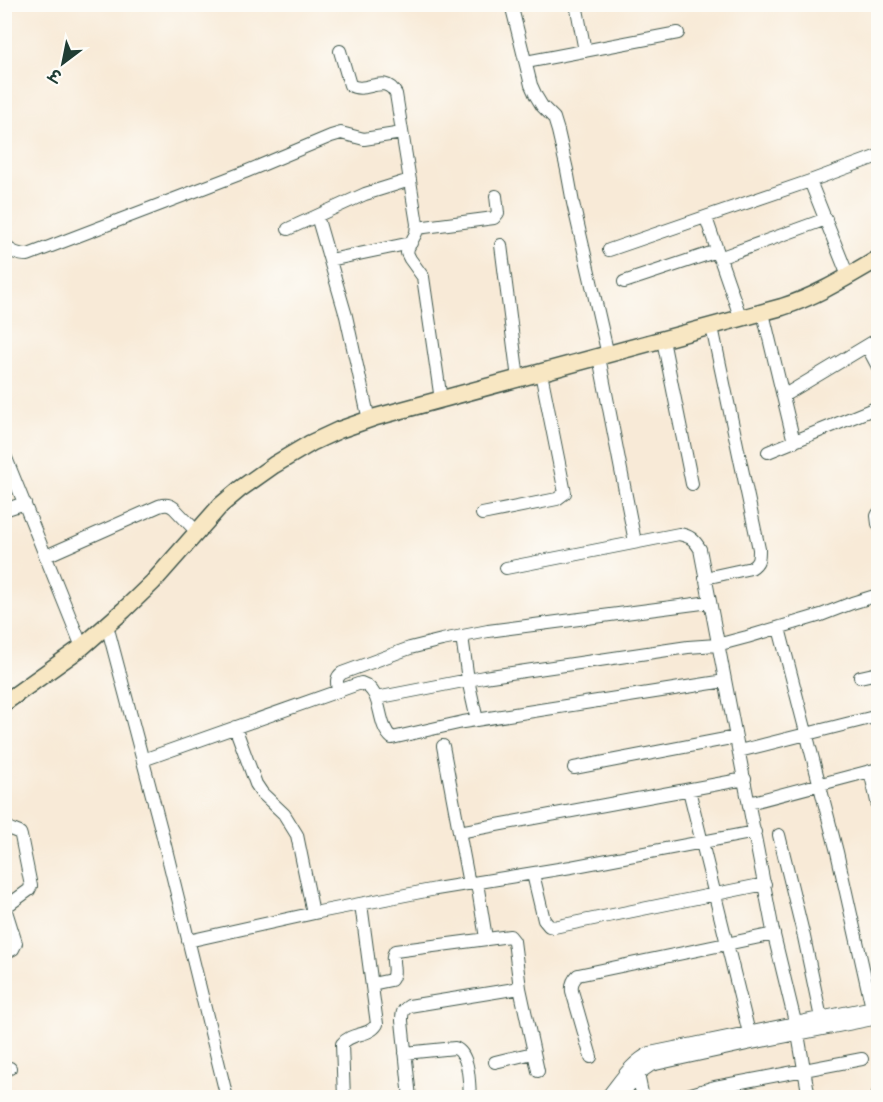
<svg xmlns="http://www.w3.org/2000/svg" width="883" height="1102" font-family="'Architects Daughter','Playpen Sans Deva',sans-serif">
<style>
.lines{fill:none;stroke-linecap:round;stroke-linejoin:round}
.street-casing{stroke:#40574c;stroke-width:14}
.secondary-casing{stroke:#40574c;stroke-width:19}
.street{stroke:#fff;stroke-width:12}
.secondary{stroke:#f8e7c3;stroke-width:16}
</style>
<rect width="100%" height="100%" fill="#fdfcf7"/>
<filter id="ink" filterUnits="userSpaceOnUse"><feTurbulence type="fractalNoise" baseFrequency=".0167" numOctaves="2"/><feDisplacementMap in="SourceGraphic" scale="12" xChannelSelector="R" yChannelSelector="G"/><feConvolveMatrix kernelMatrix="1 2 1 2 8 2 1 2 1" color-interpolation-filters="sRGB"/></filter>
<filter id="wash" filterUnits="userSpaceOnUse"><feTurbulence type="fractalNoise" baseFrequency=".008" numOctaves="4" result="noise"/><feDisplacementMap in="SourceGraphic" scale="24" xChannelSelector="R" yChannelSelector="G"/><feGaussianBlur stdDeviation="1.35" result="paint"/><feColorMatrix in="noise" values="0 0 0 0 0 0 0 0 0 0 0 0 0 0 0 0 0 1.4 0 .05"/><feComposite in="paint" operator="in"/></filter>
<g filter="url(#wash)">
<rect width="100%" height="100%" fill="#f8ead7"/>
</g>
<g filter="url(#ink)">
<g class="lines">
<defs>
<path id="street" d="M 511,4 L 531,85 L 536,96 L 542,106 L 554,118 L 558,131 L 567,170 L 573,203 L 608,355
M 576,4 L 585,51
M 340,51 L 350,85 C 366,95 384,72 396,94 L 417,224 L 416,233 L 408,248 L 407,253 L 410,259 L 423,277 L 441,400
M 526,62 L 678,33
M 810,181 L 848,276
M 317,216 L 346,316 L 369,420
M 706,218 L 741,319
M 417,228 L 494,218 L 498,213 L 496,196
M 288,229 L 365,194 L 410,180
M 4,245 C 12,252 18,255 28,255 L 245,172 L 331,136 L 341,133 L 364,139 L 402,133
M 501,245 L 518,379
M 609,250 L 810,181 L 878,156
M 719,258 L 826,219
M 330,260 L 411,243
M 624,282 L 717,251
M 763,313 L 794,442
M 663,340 L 692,484
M 867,346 L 878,367
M 599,357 L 635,542
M 783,396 L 878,339
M 768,452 L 878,407
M 4,453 L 82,647
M 4,510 L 25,503
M 482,514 L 557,499 L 565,493 L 541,373
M 878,514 L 877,516 L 878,524
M 46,556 L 159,506 C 165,504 169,504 174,508 L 197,532
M 506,568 L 679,534 C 690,536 694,539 700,549 L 773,931 L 798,1034 L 809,1098
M 705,578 L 751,568 C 759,563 759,559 759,549 L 712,327
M 107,625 L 162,833 L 227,1098
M 779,628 L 837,852 L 872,1008
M 462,636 L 468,680 L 477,720
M 860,677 L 878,673
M 338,691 C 337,683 335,678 342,673 L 410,648 L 442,640 L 488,631 L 710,602
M 376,698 L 484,677 L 688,647 L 717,645 L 747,637 L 821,615 L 852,603 L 878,595
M 235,727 L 256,784 L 262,793 L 284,814 L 297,835 L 313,913
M 443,746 L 469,884
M 739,751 L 878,716
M 143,760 L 361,683 C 385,691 375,724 392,738 L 463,722 L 725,681
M 574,768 L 736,737
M 870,771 L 878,806
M 689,790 L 749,1033
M 749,803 L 878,769
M 4,824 L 10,829 L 20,833 L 21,836 L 31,886 L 29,890 L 7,906 L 6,911 L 16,943 L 13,949 L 4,954
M 459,832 L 745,779
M 779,835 L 804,937 L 821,1018
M 533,874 L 544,920 L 549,926 L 554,927 L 765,884
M 477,883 L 486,938
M 188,941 L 319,912 L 436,889 L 571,867 L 755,832
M 372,984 L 391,980 C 398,971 389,960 395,951 L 510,936 L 514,941 L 520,988 L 538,1071
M 405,1053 L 455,1048 C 470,1054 469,1083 470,1098
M 591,1057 L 572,991 C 571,984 573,980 578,975 L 774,934
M 495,1062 L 533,1053
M 4,1070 L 10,1068
M 638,1074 L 643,1098
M 344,1098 L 342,1044 C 351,1032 369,1037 377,1024 L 361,904
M 410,1098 L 402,1021 C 402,1014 402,1010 409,1006 L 520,988
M 606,1098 C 620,1081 631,1062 650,1053 L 878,1006
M 620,1098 L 638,1074 L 651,1065 L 752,1043 L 878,1018
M 677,1098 L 715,1087 L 862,1059
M 878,1098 L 878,1093"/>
<path id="secondary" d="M 4,703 L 82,647 L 124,610 L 153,582 L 221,505 L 240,489 L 274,465 L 311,443 L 339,430 L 376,417 L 782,307 C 817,296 847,277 878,259"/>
</defs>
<use href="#street" class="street-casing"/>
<use href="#secondary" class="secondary-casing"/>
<use href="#street" class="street"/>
<use href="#secondary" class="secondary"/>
</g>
</g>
<rect width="883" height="1102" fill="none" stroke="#fdfcf7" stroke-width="24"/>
<g transform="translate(63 63) rotate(212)" stroke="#fdfcf7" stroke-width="4.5" paint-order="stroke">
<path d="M0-4.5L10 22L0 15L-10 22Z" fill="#1f3d34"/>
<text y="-9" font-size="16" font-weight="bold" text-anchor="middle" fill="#1f3d34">उ</text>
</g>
</svg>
